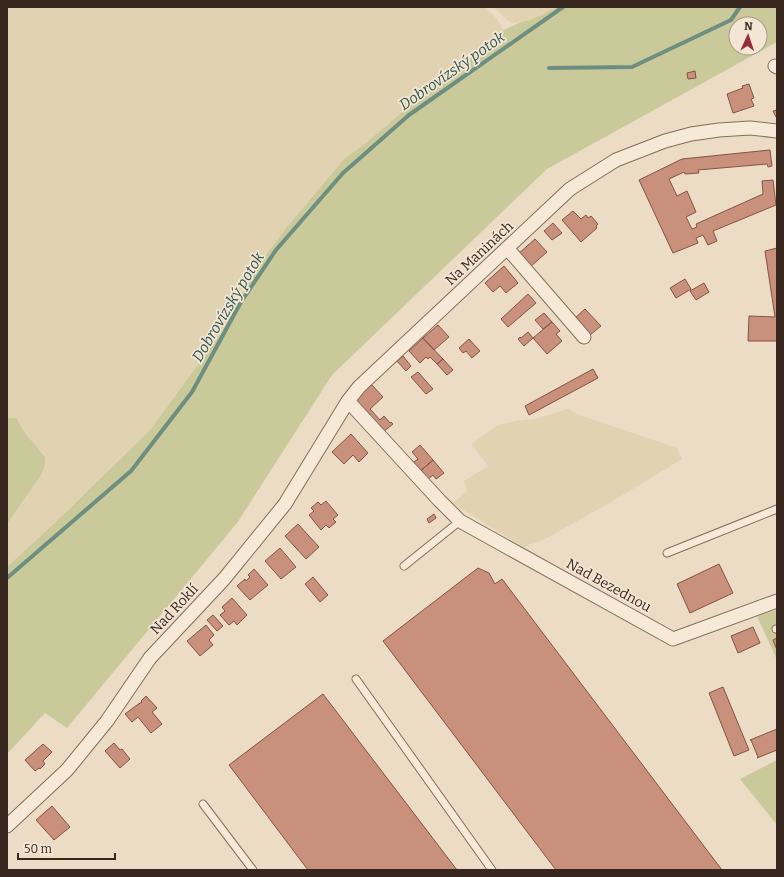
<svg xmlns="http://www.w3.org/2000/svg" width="784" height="877" font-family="Bitter,serif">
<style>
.farmland{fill:#e1d3b2}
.green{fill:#cac999;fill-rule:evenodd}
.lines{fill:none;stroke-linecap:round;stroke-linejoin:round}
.stream{stroke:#6d8e81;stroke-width:4}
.building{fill:#c9917c;stroke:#845343}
.service-casing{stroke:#866c5c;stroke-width:9}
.minor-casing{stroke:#866c5c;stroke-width:15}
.service{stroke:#f7e9d8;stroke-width:7}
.minor{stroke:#f7e9d8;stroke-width:13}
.labels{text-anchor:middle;stroke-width:3.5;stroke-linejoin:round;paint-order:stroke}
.street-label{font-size:14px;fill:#37271f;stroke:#f4e6d4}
.water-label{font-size:15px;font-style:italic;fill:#2f564e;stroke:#f4e6d4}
</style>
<rect width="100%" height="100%" fill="#ecdbc5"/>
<path class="farmland" d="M 7,7 L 485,7 L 497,19 L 504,30 L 499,39 L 451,72 L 420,95 L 399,115 L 366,143 L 344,159 L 286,228 L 263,259 L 247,286 L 221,333 L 151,429 L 61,517 L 7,567 L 7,524 L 41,475 L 45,465 L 45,457 L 25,433 L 7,445 Z
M 494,7 L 558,7 L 530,20 L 515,23 L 508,21 Z
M 568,409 L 577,414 L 677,448 L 682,459 L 613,501 L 543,540 L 524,547 L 471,515 L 453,503 L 467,491 L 464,481 L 488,466 L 471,444 L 498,425 L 515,421 L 535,419 Z"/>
<path class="green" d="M 558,7 L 777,7 L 777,42 L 547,169 L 332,375 L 237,523 L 67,728 L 45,713 L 7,754 L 7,567 L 61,517 L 151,429 L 221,333 L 247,286 L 263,259 L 286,228 L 344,159 L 366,143 L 399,115 L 420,95 L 451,72 L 499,39 L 504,30 L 521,22 L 530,20 ZM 736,24 L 760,24 L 760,48 L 736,48 Z
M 7,418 L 16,418 L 25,433 L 45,457 L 45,465 L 41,475 L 7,524 Z
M 777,610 L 777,660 L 757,616 Z
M 777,760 L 777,825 L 740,779 Z"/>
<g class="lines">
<path class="stream" d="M 549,68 L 632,67 L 731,20 L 740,7
M 7,578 L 131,471 L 192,392 L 241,302 L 276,250 L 343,173 L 409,115 L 563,7"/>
</g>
<path class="building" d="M 695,71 L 696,78 L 688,79 L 687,73 Z
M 749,84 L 754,98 L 751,99 L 754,106 L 733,113 L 727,94 L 743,88 L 742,86 Z
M 777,110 L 777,117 L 776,117 L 773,111 Z
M 770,150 L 772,166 L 768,167 L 767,164 L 698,170 L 699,173 L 685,174 L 684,172 L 669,179 L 677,196 L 687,191 L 696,212 L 686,217 L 692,229 L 697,227 L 696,224 L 763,194 L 762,181 L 773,180 L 776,205 L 713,231 L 717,241 L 708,245 L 703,235 L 696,238 L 698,243 L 673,253 L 639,180 L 682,159 Z
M 573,211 L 581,219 L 586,215 L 588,218 L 591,216 L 598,224 L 596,226 L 597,228 L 581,242 L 562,220 Z
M 553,223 L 562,233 L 552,240 L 544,231 Z
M 535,239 L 547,252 L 530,267 L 518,254 Z
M 777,248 L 777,341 L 748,341 L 749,316 L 775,317 L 765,251 Z
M 504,266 L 518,283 L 506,293 L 500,286 L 493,292 L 485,283 Z
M 685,279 L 691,289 L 676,298 L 670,288 Z
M 704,283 L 709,292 L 696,300 L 690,291 Z
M 528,294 L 536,303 L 508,327 L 501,319 Z
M 585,309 L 601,326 L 590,335 L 575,318 Z
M 544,313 L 552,322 L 543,329 L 535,320 Z
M 552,322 L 560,331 L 556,334 L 562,341 L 547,354 L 533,338 Z
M 438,325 L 449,337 L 434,350 L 423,338 Z
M 528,332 L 533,338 L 524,346 L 518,339 L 520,337 L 521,338 Z
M 423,338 L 443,359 L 437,364 L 430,357 L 428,359 L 426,357 L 420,363 L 409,351 Z
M 469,339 L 480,351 L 472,358 L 466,351 L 463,353 L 459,348 Z
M 403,356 L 411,366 L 406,371 L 397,361 Z
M 443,359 L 453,370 L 447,375 L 437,364 Z
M 593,369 L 598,378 L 529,415 L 525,406 Z
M 418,372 L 433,389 L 426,394 L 411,377 Z
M 371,384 L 383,397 L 370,409 L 380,420 L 384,416 L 390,423 L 391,422 L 393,424 L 383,432 L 354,399 Z
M 351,434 L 368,453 L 359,462 L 353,455 L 344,464 L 332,452 Z
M 420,445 L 433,460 L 418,473 L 411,464 L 418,459 L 412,452 Z
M 433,460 L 444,473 L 436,479 L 433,475 L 426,481 L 418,473 Z
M 326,501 L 338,515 L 333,519 L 336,522 L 329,528 L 326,525 L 321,530 L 309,515 L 314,511 L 311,508 L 318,502 L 321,505 Z
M 434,514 L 436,518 L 429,523 L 427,519 Z
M 298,524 L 319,547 L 306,559 L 285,536 Z
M 280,548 L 296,567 L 281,579 L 265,561 Z
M 719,564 L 733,593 L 690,613 L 677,584 Z
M 478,568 L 489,573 L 495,584 L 502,579 L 722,870 L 556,870 L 383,641 Z
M 254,569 L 268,585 L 250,600 L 237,586 L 245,579 L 246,581 L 250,577 L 248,575 Z
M 313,577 L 328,595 L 320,602 L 305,584 Z
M 232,598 L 247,615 L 237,625 L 234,621 L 229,625 L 220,615 L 225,611 L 222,607 Z
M 213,615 L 223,626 L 217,631 L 207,620 Z
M 206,625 L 214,635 L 209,640 L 213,645 L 200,656 L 187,641 Z
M 753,627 L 760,643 L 738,653 L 731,636 Z
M 777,638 L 777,650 L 773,640 Z
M 723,687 L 749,750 L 734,756 L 709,693 Z
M 323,694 L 457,870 L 308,870 L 229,765 Z
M 146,696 L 157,708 L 152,712 L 162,724 L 151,733 L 138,717 L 132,722 L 125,714 L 137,705 L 142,702 L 141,701 Z
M 777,729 L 777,750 L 757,758 L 758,757 L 751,740 L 750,740 Z
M 114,743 L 120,750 L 122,749 L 130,759 L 120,768 L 105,751 Z
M 43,744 L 52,752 L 43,761 L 45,764 L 40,769 L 39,768 L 35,771 L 25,760 Z
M 52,806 L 70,827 L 54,840 L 36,820 Z"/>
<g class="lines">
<defs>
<path id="service" d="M 667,553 L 777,509
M 404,566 L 460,521
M 776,629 L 777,629
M 356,679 L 492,870
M 203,804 L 253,870"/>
<path id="minor" d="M 775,66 L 777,67
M 507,248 L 584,337
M 348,401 L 439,500 L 460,521 L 673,639 L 777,601
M 7,826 L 67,770 L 107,721 L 150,658 L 224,579 L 285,504 L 348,401 L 359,387 L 570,189 L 616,160 L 665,141 L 691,134 L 719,130 L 750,128 L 777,131"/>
</defs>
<use href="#service" class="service-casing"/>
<use href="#minor" class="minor-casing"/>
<use href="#service" class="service"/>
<use href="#minor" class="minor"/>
</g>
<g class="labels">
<g class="street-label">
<text transform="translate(479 253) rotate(-43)" y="5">Na Maninách</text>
<text transform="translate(609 585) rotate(29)" y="5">Nad Bezednou</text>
<text transform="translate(174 609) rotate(-47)" y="5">Nad Roklí</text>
</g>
<g class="water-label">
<text transform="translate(452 71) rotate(-35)" y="5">Dobrovízský potok</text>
<text transform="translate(228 307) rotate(-59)" y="5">Dobrovízský potok</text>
</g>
</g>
<rect width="784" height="877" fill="none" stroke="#37271f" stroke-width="16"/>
<g transform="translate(748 36) rotate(3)"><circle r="19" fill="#f4e6d4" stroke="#a89a8c"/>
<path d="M0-3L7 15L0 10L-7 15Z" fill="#932e3d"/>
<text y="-6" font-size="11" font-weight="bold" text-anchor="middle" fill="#37271f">N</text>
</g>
<path d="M18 853v6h97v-6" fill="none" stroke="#37271f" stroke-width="2"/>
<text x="24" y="853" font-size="12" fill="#37271f" stroke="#f4e6d4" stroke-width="3" paint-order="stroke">50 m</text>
</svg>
